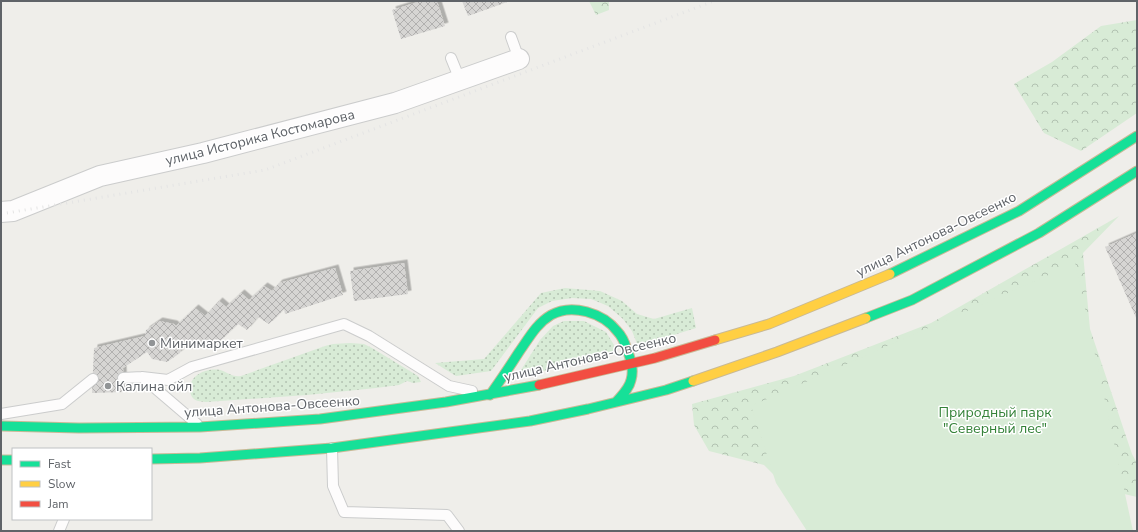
<svg xmlns="http://www.w3.org/2000/svg" width="1138" height="532" font-family="'Nunito Sans',sans-serif">
<style>
.grass{fill:url(#grass-dots)}
.forest{fill:url(#forest-crowns)}
.park{fill:#d8ebd6}
.building{fill:url(#building-cross-hatch);filter:url(#shadow)}
.lines{fill:none;stroke-linecap:round;stroke-linejoin:round}
.lane-casing{stroke:#cbcccc;stroke-width:12}
.street-casing{stroke:#cbcccc;stroke-width:22}
.fast-casing{stroke:#c8b996;stroke-width:11}
.slow-casing{stroke:#c8b996;stroke-width:11}
.jam-casing{stroke:#c8b996;stroke-width:11}
.lane{stroke:#fdfcfc;stroke-width:10}
.street{stroke:#fdfcfc;stroke-width:20}
.fast{stroke:#16e098;stroke-width:9}
.slow{stroke:#ffcf43;stroke-width:9}
.jam{stroke:#f24e42;stroke-width:9}
.rail{stroke:#e4e4e4;stroke-width:3;stroke-dasharray:1 5;stroke-linecap:butt}
.poi-dot{fill:#919496;stroke:#fff;stroke-width:1.5}
.labels{text-anchor:middle;stroke-width:3;stroke-linejoin:round;paint-order:stroke}
.street-label{font-size:14px;fill:#5f6368;stroke:#fff}
.poi-label{font-size:14px;fill:#5f6368;stroke:#fff;text-anchor:start}
.park-label{font-size:14px;fill:#348238;stroke:#fff}
</style>
<defs>
<pattern id="grass-dots" width="8" height="8" patternUnits="userSpaceOnUse"><rect width="8" height="8" fill="#d8ebd6"/><path d="M2 2h.1M6 6h.1" fill="none" stroke="#b2c2b1" stroke-width="1.8" stroke-linecap="round"/></pattern>
<pattern id="forest-crowns" width="20" height="18" patternUnits="userSpaceOnUse"><rect width="20" height="18" fill="#d8ebd6"/><path d="M2 6a3 3 0 1 1 6 0M12 15a3 3 0 1 1 6 0" fill="none" stroke="#b2c2b1"/></pattern>
<pattern id="building-cross-hatch" width="8" height="8" patternUnits="userSpaceOnUse"><rect width="8" height="8" fill="#d6d5d3"/><path d="M0 0l8 8M0 8l8-8" fill="none" stroke="#b1b0af"/></pattern>
<filter id="shadow"><feDropShadow dx="3.5" dy="-3.5" stdDeviation="0" flood-color="#0004"/></filter>
</defs>
<rect width="100%" height="100%" fill="#efeeea"/>
<path class="grass" d="M 565,288 L 600,291 L 622,301 L 637,314 L 654,319 L 692,308 L 696,328 L 638,346 L 632,331 L 623,319 L 608,306 L 591,299 L 572,298 L 552,301 L 538,308 L 491,371 L 456,376 L 435,363 L 484,359 L 541,293 Z
M 564,321 L 584,321 L 606,332 L 614,345 L 617,353 L 516,378 L 540,340 L 553,326 Z
M 350,343 L 364,344 L 372,348 L 418,376 L 421,382 L 413,383 L 407,381 L 399,385 L 376,388 L 307,395 L 206,402 C 193,401 191,399 189,386 C 191,383 193,378 196,376 C 203,370 215,368 223,371 C 230,374 233,377 241,376 L 325,346 L 333,344 Z"/>
<path class="forest" d="M 589,1 L 609,1 L 609,10 L 596,15 Z
M 1137,20 L 1137,113 L 1081,151 L 1044,133 L 1014,84 L 1052,62 L 1101,26 Z
M 1119,216 L 1083,253 L 1090,329 L 1132,454 L 1137,463 L 1137,497 L 1094,487 L 801,502 L 764,465 L 709,451 L 694,425 L 692,404 L 794,376 L 931,323 Z"/>
<path class="park" d="M 1073,253 L 1133,531 L 807,531 L 776,483 L 751,406 L 1053,273 Z"/>
<path class="building" d="M 421,1 L 437,1 L 445,26 L 401,39 L 392,10 Z
M 462,1 L 510,1 L 468,16 Z
M 1137,233 L 1137,320 L 1105,247 Z
M 404,263 L 408,294 L 354,301 L 350,271 Z
M 335,268 L 343,295 L 285,314 L 284,309 L 269,324 L 258,317 L 247,330 L 238,324 L 219,342 L 193,349 L 192,345 L 181,348 L 180,353 L 167,362 L 152,359 L 147,352 L 123,368 L 124,392 L 92,393 L 94,348 L 145,336 L 146,330 L 159,321 L 174,324 L 176,326 L 195,308 L 205,316 L 219,301 L 226,307 L 241,293 L 249,300 L 264,286 L 272,291 L 279,283 Z"/>
<g class="lines">
<defs>
<path id="lane" d="M 511,37 L 519,59
M 451,58 L 460,80
M 142,377 L 197,424
M 123,378 L 142,377 L 168,380 L 192,367 L 344,324 L 369,336 L 449,386 L 472,391
M 1,414 L 62,404 L 93,379
M 332,448 L 333,486 L 344,512 L 447,515 L 459,531
M 59,531 L 64,519"/>
<path id="street" d="M 1,212 L 13,211 L 100,176 L 203,153 L 395,103 L 519,59"/>
<path id="fast" d="M 890,274 L 1019,211 L 1137,136
M 866,318 L 912,300 L 1039,233 L 1137,171
M 490,395 C 500,381 510,366 519,352 C 529,338 536,324 551,315 C 572,303 603,313 617,331 C 622,336 625,343 627,350 C 631,359 634,370 631,380 C 629,389 622,395 616,402
M 1,426 L 79,428 L 200,427 L 320,419 L 446,402 L 539,385
M 151,459 L 200,458 L 332,448 L 530,421 L 588,409 L 666,390 L 693,381
M 1,460 L 13,460"/>
<path id="slow" d="M 715,340 L 769,324 L 890,274
M 693,381 L 777,352 L 866,318"/>
<path id="jam" d="M 539,385 L 655,358 L 715,340"/>
</defs>
<use href="#lane" class="lane-casing"/>
<use href="#street" class="street-casing"/>
<use href="#fast" class="fast-casing"/>
<use href="#slow" class="slow-casing"/>
<use href="#jam" class="jam-casing"/>
<use href="#lane" class="lane"/>
<use href="#street" class="street"/>
<use href="#fast" class="fast"/>
<use href="#slow" class="slow"/>
<use href="#jam" class="jam"/>
<path class="rail" d="M 1,214 L 265,170 L 714,1"/>
</g>
<g class="poi-dot">
<circle cx="152" cy="343" r="4"/>
<circle cx="108" cy="386" r="4"/>
</g>
<g class="labels">
<g class="street-label">
<text transform="translate(260 137) rotate(-14)" y="5">улица Историка Костомарова</text>
<text transform="translate(936 234) rotate(-26)" y="5">улица Антонова-Овсеенко</text>
<text transform="translate(590 357) rotate(-13)" y="5">улица Антонова-Овсеенко</text>
<text transform="translate(272 406) rotate(-4)" y="5">улица Антонова-Овсеенко</text>
</g>
<g class="poi-label">
<text x="160" y="348">Минимаркет</text>
<text x="116" y="391">Калина ойл</text>
</g>
<g class="park-label">
<text x="995" y="417">Природный парк<tspan x="995" dy="16">"Северный лес"</tspan></text>
</g>
</g>
<rect width="1138" height="532" fill="none" stroke="#5f6368" stroke-width="4"/>
<rect x="12" y="448" width="140" height="72" fill="#ffffff" stroke="#bfc1c3"/>
<rect x="20" y="461" width="20" height="6" fill="#16e098" stroke="#bfc1c3"/>
<text x="48" y="468" font-size="12" fill="#5f6368">Fast</text>
<rect x="20" y="481" width="20" height="6" fill="#ffcf43" stroke="#bfc1c3"/>
<text x="48" y="488" font-size="12" fill="#5f6368">Slow</text>
<rect x="20" y="501" width="20" height="6" fill="#f24e42" stroke="#bfc1c3"/>
<text x="48" y="508" font-size="12" fill="#5f6368">Jam</text>
</svg>
